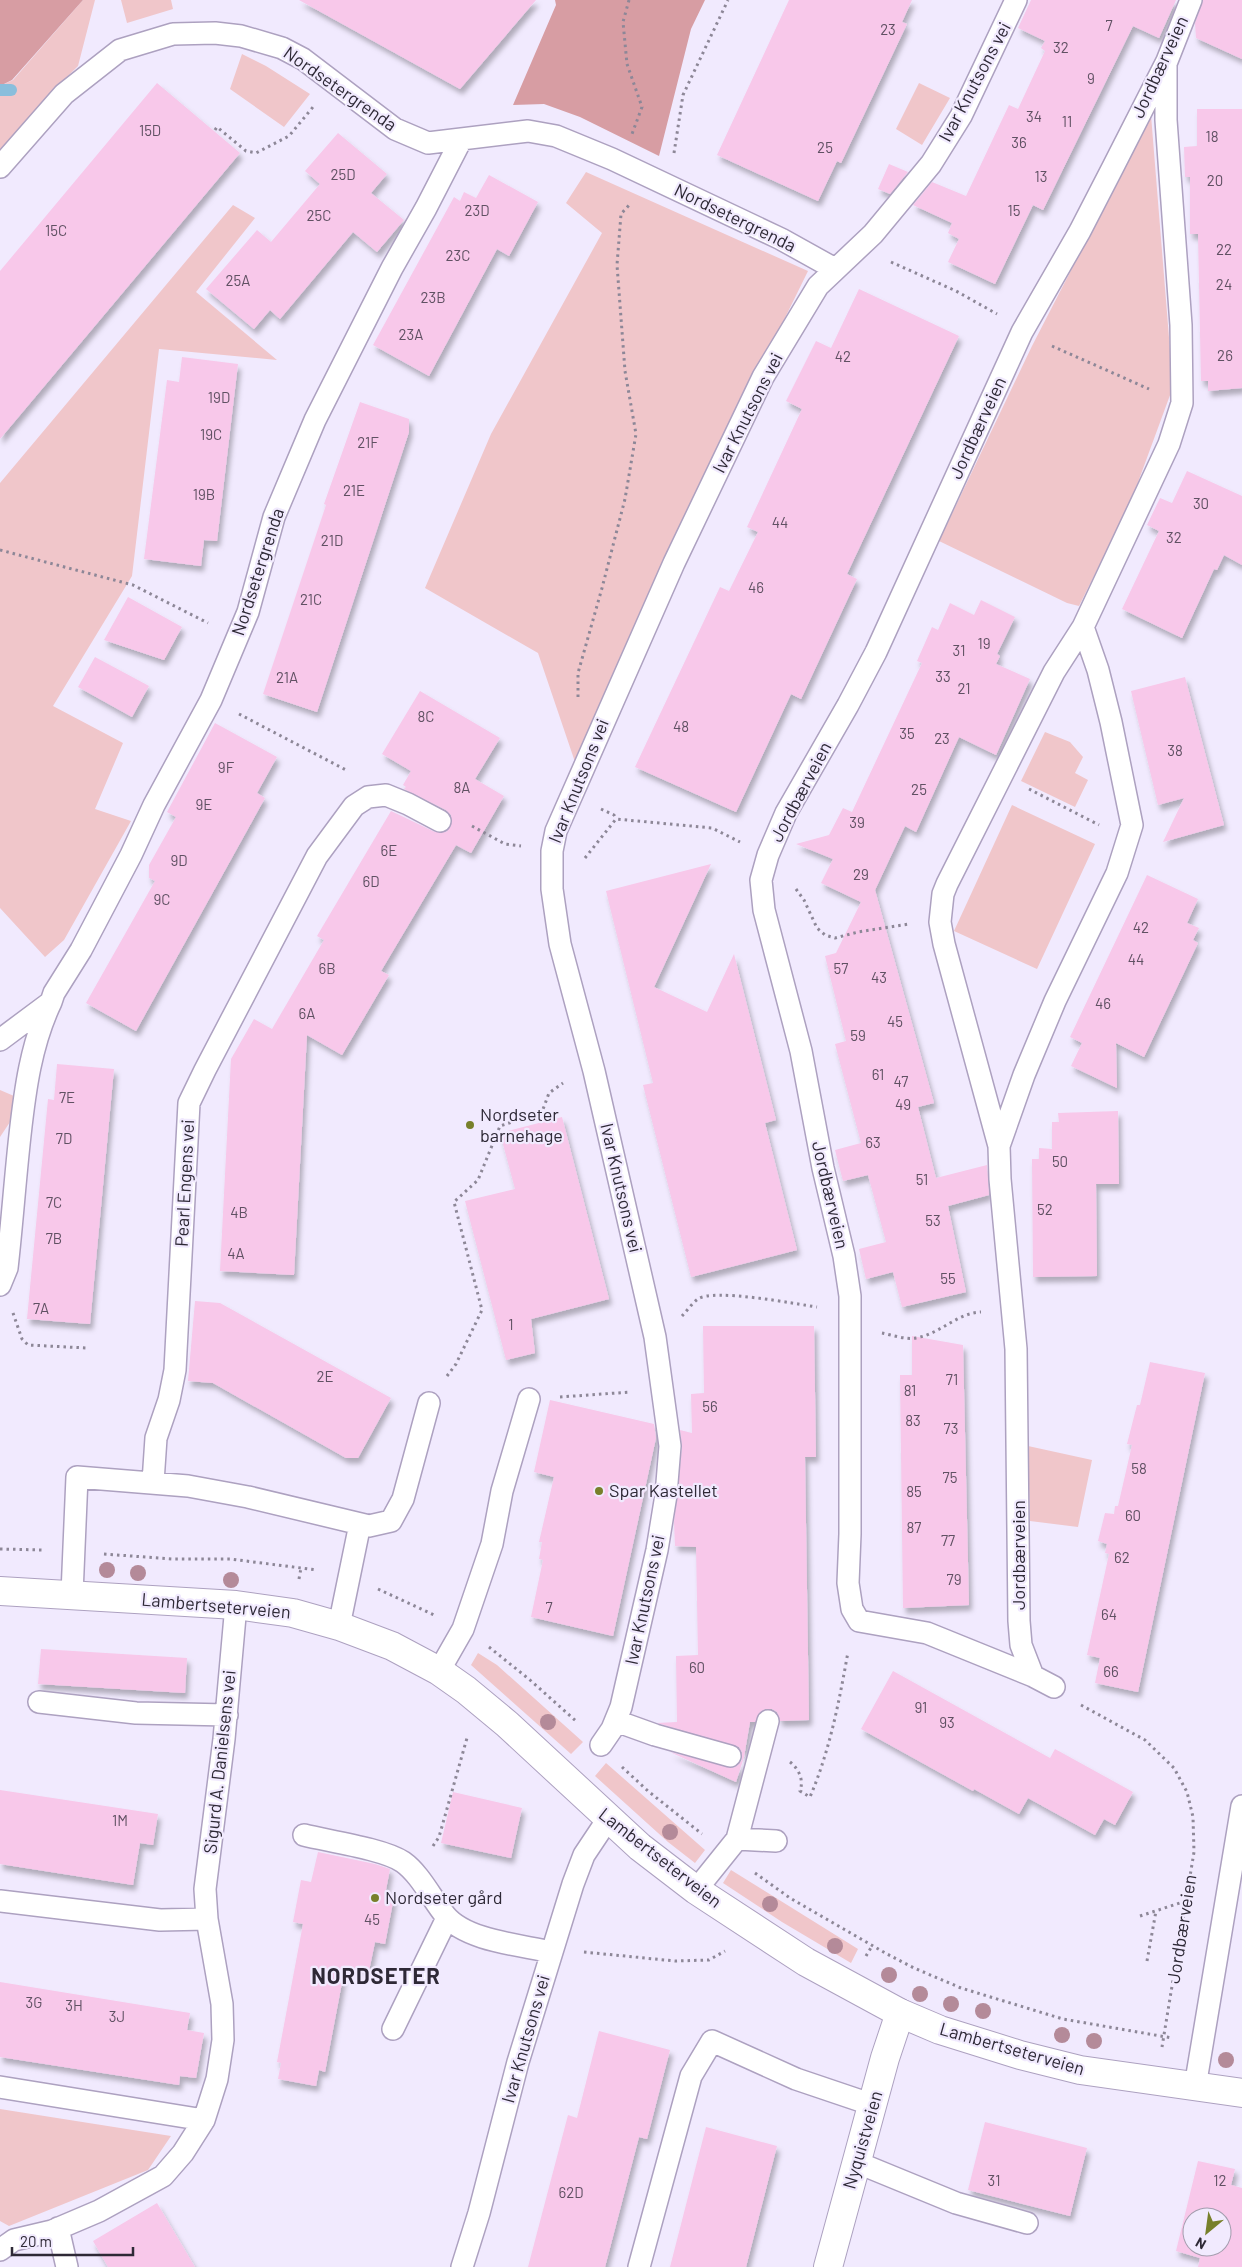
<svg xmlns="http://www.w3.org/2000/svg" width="1242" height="2267" font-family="Barlow,sans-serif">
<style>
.green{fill:#f0c6ca}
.forest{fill:#d79da3}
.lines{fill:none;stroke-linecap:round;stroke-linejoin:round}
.stream{stroke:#8abedc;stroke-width:12}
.building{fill:#f8c8ea;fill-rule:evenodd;filter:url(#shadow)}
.lane-casing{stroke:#ada1c0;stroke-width:24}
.street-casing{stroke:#ada1c0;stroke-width:30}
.secondary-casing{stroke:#ada1c0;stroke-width:30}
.path{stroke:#8d8797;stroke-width:3;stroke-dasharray:2.5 4;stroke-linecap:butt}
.lane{stroke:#fff;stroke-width:21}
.street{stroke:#fff;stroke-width:28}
.secondary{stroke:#fff;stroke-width:28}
.tree{fill:#b48a99}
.poi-dot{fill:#78802b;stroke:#f1eafe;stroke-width:2}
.labels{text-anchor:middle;stroke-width:4.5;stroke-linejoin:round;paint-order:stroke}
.number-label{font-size:15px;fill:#605163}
.street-label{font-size:18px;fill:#2e2936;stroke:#f1eafe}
.poi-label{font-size:18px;fill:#2e2936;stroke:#f1eafe;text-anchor:start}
.district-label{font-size:22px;font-weight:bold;letter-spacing:1px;fill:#2e2936;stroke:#f1eafe}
</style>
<defs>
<filter id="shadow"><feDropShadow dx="3" dy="5.5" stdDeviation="2.5" flood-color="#0004"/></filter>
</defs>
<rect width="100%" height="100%" fill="#f1eafe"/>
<path class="green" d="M 83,0 L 95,0 L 78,66 L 43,101 L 0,150 L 0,86 L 13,80 Z
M 121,0 L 171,0 L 173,9 L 127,23 Z
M 242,54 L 266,66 L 310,94 L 284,127 L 230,89 Z
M 919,83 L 950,98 L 922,145 L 896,129 Z
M 1151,115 L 1173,387 L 1130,504 L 1079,606 L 1067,603 L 939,541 L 1032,346 Z
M 586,172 L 808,271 L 642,609 L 575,762 L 538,653 L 425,588 L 491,434 L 602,233 L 566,203 Z
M 233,205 L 255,218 L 196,292 L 277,360 L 159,349 L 132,576 L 53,706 L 123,743 L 95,809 L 131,821 L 64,940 L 45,957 L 0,908 L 0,483 Z
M 1045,732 L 1070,742 L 1083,757 L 1075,773 L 1088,780 L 1075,807 L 1021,781 Z
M 1012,805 L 1095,844 L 1037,969 L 954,931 Z
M 0,1090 L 14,1096 L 12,1119 L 0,1137 Z
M 1028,1446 L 1092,1460 L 1078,1527 L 1030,1521 Z
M 478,1653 L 497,1665 L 583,1742 L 571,1754 L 471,1665 Z
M 606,1763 L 705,1850 L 695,1863 L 668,1842 L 595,1776 Z
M 731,1870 L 858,1949 L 851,1963 L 782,1922 L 723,1883 Z
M 0,2109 L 171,2136 L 148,2170 L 9,2226 L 0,2221 Z"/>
<path class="forest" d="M 0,0 L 83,0 L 12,80 L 0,86 Z
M 555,0 L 705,0 L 691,29 L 659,156 L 580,117 L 544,104 L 513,105 L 556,5 Z"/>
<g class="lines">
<path class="stream" d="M 0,90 L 11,90"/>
</g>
<path class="building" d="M 299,0 L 536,0 L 460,89 Z
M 789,0 L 912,0 L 902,22 L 907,24 L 841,163 L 837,161 L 818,201 L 717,155 Z
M 1031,0 L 1176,0 L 1159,38 L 1133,26 L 1043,210 L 1033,205 L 995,284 L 948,262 L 959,239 L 948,233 L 952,223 L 913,205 L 932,182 L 966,196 L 1009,105 L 1018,109 L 1045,51 L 1041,48 L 1045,41 L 1018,28 Z
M 1203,0 L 1242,0 L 1242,59 L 1196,38 L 1195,23 Z
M 157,83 L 240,153 L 0,439 L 0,271 Z
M 1197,109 L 1242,109 L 1242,388 L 1208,391 L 1208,381 L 1201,381 L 1198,234 L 1190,234 L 1190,177 L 1185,177 L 1184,147 L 1197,146 Z
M 338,133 L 387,174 L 371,193 L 404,220 L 377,252 L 353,232 L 280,319 L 270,310 L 254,329 L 206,289 L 257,230 L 271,242 L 320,184 L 305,171 Z
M 889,164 L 908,172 L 890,194 L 878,189 Z
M 489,175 L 538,202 L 509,256 L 497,249 L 429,376 L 373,345 L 454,197 L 460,201 L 464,192 L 476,198 Z
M 859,289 L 959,336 L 847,574 L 857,579 L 801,699 L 791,694 L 736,812 L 635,767 L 720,587 L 729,591 L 758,532 L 747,527 L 802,409 L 786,401 L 816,341 L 831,348 Z
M 182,357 L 238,364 L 217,541 L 204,540 L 201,566 L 144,559 L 167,380 L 179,382 Z
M 360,402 L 409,419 L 409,432 L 317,712 L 263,694 L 326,505 L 324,504 Z
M 1187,471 L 1242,496 L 1242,565 L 1224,555 L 1217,570 L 1214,569 L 1182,638 L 1122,609 L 1159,531 L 1147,525 L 1160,498 L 1172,503 Z
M 128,597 L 182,627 L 164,660 L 104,640 Z
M 981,600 L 1015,617 L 997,654 L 1000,656 L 996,664 L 1030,679 L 996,755 L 959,737 L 916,832 L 905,826 L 875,890 L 934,1103 L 918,1107 L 936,1178 L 987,1165 L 989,1195 L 948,1206 L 966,1292 L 902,1307 L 893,1272 L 866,1279 L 859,1249 L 886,1242 L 868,1175 L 843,1181 L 835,1150 L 861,1143 L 835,1044 L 846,1041 L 825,956 L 836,953 L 861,902 L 821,883 L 833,859 L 796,844 L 829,835 L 843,808 L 852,812 L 922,663 L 917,661 L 932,627 L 938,630 L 950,603 L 974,615 Z
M 95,657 L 149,686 L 132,717 L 78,687 Z
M 1185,677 L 1224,825 L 1163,842 L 1184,798 L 1158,805 L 1131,691 Z
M 420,691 L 500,738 L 475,779 L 504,796 L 471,853 L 456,845 L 381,971 L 389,975 L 342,1055 L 307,1035 L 294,1275 L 220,1271 L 231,1059 L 254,1019 L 272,1029 L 324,940 L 317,936 L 391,811 L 435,832 L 446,832 L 451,826 L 451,815 L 446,810 L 404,789 L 406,787 L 403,785 L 411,771 L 382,754 Z
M 215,723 L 277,757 L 257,793 L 265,798 L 136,1031 L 86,1003 L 155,881 L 149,878 L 149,865 L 176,817 L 167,812 Z
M 711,864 L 654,987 L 707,1012 L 734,954 L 776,1120 L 765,1123 L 797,1250 L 691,1277 L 643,1085 L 653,1083 L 606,891 Z
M 1147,875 L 1198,899 L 1187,923 L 1199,928 L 1193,940 L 1198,943 L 1144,1057 L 1116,1043 L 1117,1088 L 1071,1066 L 1082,1043 L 1070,1037 Z
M 57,1064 L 114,1069 L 90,1324 L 27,1319 L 48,1099 L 54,1100 Z
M 1118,1111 L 1119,1184 L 1096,1184 L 1097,1276 L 1033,1277 L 1032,1159 L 1039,1159 L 1039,1148 L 1052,1149 L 1052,1122 L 1059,1122 L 1058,1113 Z
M 562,1117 L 609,1299 L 531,1319 L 535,1353 L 506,1360 L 465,1201 L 515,1189 L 500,1133 Z
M 195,1301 L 220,1303 L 391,1398 L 358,1458 L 346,1458 L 213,1383 L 188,1381 Z
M 703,1326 L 814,1326 L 816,1457 L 805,1457 L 809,1720 L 780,1721 L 777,1712 L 772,1709 L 765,1709 L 760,1712 L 755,1722 L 750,1722 L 744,1757 L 736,1782 L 670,1752 L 733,1768 L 738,1765 L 742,1760 L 742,1752 L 739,1747 L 657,1723 L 677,1722 L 676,1656 L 698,1655 L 696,1547 L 675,1546 L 674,1522 L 682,1447 L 680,1430 L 692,1433 L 691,1394 L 704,1393 Z
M 912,1336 L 963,1345 L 969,1605 L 903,1608 L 900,1375 L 912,1375 Z
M 1150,1362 L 1205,1373 L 1138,1692 L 1095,1683 L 1100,1658 L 1087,1655 L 1109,1554 L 1105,1553 L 1107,1544 L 1098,1541 L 1105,1513 L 1114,1514 L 1115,1506 L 1118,1506 L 1132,1445 L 1127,1444 L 1137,1405 L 1140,1405 Z
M 550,1400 L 654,1424 L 656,1438 L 613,1636 L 531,1617 L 543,1560 L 539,1559 L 542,1542 L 539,1542 L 554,1477 L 534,1472 Z
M 41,1649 L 187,1658 L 185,1693 L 38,1684 Z
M 893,1671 L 1050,1758 L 1055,1749 L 1133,1792 L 1115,1825 L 1104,1819 L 1095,1835 L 1028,1798 L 1019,1814 L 974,1789 L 973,1791 L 861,1729 Z
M 0,1790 L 158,1814 L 153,1845 L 140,1843 L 133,1885 L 0,1864 Z
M 453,1792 L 522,1808 L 511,1858 L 441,1843 Z
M 318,1852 L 375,1864 L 390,1869 L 385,1895 L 394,1897 L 385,1944 L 375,1942 L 369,1971 L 345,1967 L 325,2072 L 319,2070 L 316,2086 L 278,2079 L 281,2063 L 277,2062 L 303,1924 L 293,1922 L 301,1880 L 311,1882 Z
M 0,1982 L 190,2013 L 187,2030 L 204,2033 L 196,2078 L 180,2076 L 179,2085 L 0,2057 Z
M 599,2031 L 670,2050 L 647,2139 L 639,2137 L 605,2267 L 528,2267 L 568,2115 L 577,2118 Z
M 985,2122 L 1087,2148 L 1070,2216 L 968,2190 Z
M 706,2127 L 777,2146 L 746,2267 L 670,2267 Z
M 1198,2161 L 1235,2169 L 1231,2185 L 1242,2188 L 1242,2267 L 1198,2267 L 1200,2258 L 1176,2251 ZM 1192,2217 L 1222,2217 L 1222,2247 L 1192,2247 Z
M 157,2203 L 195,2267 L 108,2267 L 93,2241 Z"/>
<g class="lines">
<defs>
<path id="lane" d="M 0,167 L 64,94 L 120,50 L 173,34 L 215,33 L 241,36 L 282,48 L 303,59 L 395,129 L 428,143 L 528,131 L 556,136 L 612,159 L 781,239 L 835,269
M 0,1040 L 51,1002 L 54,993 L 81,950 L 131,855 L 154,805 L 211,700 L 248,612 L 274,517 L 315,420 L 392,268 L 426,208 L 461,140
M 999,1146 L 944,944 L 940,922 L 943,894 L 947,884 L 1054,672 L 1083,627 L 1169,444 L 1182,403 L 1181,325 L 1166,120 L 1166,66
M 0,1285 L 7,1268 C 12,1224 15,1180 20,1135 C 25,1090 31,1044 51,1002
M 153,1482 L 156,1438 L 169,1400 L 175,1370 L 189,1103 L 205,1070 L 317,856 L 354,806 L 368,797 L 386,795 L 408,804 L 440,821
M 72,1594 L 77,1477 L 188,1486 L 248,1497 L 369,1526 L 391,1521 L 403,1499 L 429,1403
M 339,1626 L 360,1524
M 439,1671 L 463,1629 L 492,1544 L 502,1491 L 529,1399
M 1033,1676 L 927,1633 L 859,1621 L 852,1609 L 848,1583 L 850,1534 L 850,1296 L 844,1256 L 823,1168 L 801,1051 L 764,910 L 761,880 L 768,855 L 786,813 L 848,705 L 876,652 L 1022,332 L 1080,231 L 1113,167 L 1167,61 L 1191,0
M 1054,1687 L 1033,1676 L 1021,1645 L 1019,1621 L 1016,1349 L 1000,1179 L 999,1146 L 1024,1075 L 1055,1001 L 1117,873 L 1132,825 L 1111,722 L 1098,670 L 1083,627
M 39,1702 L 136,1713 L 227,1715
M 616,1721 L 655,1735 L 730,1756
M 601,1745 L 612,1729 L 621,1707 L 657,1550 L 666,1495 L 670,1446 L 655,1337 L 594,1071 L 560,944 L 552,889 L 552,851 L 556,831 L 674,563 L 763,377 L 818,286 L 873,234 L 931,164 L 961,116 L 1016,0
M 304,1835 C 328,1841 384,1849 403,1862 C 420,1874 432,1899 445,1915 C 466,1941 521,1945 551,1952
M 737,1839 L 768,1721
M 696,1890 L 737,1839 L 776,1841
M 0,1901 L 160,1920 L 207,1919
M 393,2029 L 447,1918
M 0,2087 L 204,2120
M 1195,2087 L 1242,1806
M 856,2162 L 956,2203 L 1027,2223
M 58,2228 L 67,2267
M 0,2250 L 14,2240 L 52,2231 L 99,2211 L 163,2176 L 183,2153 L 204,2120 L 217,2079 L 223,2040 L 222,2004 L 207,1919 L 205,1889 L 224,1739 L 236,1605
M 462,2267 L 479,2213 L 518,2062 L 573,1884 L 584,1855 L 608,1819
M 639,2267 L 691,2076 L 712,2041 L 796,2079 L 873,2105"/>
<path id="street" d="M 828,2267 L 885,2058 L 900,2013"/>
<path id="secondary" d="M 0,1591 L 236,1605 L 293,1613 L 339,1626 L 392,1646 L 439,1671 L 466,1690 L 507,1724 L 640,1847 L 696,1890 L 806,1962 L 900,2013 L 940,2030 L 1020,2055 L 1080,2070 L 1242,2093"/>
</defs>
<use href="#lane" class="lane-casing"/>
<use href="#street" class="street-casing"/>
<use href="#secondary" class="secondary-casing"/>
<path class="path" d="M 629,0 L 623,22 L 627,64 L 642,107 L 632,134
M 215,130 L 217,127 L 246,151 L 256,153 L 289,136 L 313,107
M 674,153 L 683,95 L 728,0
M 891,262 L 956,291 L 997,314
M 1052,346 L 1149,389
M 0,550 L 133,585 L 208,623
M 578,697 L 578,673 L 602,588 L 625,499 L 636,434 L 625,371 L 617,265 L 621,214 L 631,203
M 239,714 L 348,771
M 1029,789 L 1099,825
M 601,809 L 614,815 L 616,819
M 472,826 L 505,844 L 521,846
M 585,858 L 616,819 L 712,828 L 740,842
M 796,889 L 804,900 L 817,928 L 825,935 L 835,938 L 858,932 L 909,924
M 13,1313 L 22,1339 L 28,1345 L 87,1348
M 682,1316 C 687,1311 692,1303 698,1299 C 713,1288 796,1304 817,1307
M 882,1333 C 892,1335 906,1340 916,1338 C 940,1334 957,1313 981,1312
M 447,1376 L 456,1364 L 482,1310 L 454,1202 L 478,1180 L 500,1126 L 542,1112 L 549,1093 L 563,1083
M 560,1397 L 631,1392
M 0,1549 L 43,1550
M 104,1554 L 172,1559 L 230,1559 L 317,1570
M 299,1579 L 301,1568
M 378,1589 L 434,1615
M 489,1647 L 530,1680 L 577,1722
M 1081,1705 L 1145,1740 L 1174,1768 L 1187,1792 L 1193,1817 L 1194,1852 L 1162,2047
M 790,1762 C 799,1769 804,1780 800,1791 L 810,1797 C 830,1750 839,1702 848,1652
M 622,1767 L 648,1791 L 702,1834
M 433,1846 L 439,1837 L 467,1738
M 755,1873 L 790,1898 L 887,1954 L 914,1968 L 961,1988 L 1063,2019 L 1172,2038
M 1140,1916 L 1186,1901
M 584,1952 L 675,1961 L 709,1960 L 725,1951
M 866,1956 L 872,1946
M 1147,1961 L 1156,1911"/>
<use href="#lane" class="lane"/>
<use href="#street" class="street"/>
<use href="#secondary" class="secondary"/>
</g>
<g class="tree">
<circle cx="107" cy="1570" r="8"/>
<circle cx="138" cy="1573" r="8"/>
<circle cx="231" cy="1580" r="8"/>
<circle cx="548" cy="1722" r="8"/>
<circle cx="670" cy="1832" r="8"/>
<circle cx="770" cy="1904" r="8"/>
<circle cx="835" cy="1946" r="8"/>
<circle cx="889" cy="1975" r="8"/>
<circle cx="920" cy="1994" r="8"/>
<circle cx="951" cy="2004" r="8"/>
<circle cx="983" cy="2011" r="8"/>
<circle cx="1062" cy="2035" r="8"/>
<circle cx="1094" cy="2041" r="8"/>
<circle cx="1226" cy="2060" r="8"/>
</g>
<g class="poi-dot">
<circle cx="470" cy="1125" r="5"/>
<circle cx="599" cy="1491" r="5"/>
<circle cx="375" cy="1898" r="5"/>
</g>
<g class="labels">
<g class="number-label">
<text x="1109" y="31">7</text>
<text x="888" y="35">23</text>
<text x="1061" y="53">32</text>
<text x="1091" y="84">9</text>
<text x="1034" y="122">34</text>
<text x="1067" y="127">11</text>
<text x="150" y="136">15D</text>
<text x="1212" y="142">18</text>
<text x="1019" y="148">36</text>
<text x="825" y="153">25</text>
<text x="343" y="180">25D</text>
<text x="1041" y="182">13</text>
<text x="1215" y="186">20</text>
<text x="477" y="216">23D</text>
<text x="1014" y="216">15</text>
<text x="319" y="221">25C</text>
<text x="56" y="236">15C</text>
<text x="1224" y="255">22</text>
<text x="458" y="261">23C</text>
<text x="238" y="286">25A</text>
<text x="1224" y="290">24</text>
<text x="433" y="303">23B</text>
<text x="411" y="340">23A</text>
<text x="1225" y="361">26</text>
<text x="843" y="362">42</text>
<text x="219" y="403">19D</text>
<text x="211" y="440">19C</text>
<text x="368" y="448">21F</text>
<text x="354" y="496">21E</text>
<text x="204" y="500">19B</text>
<text x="1201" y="509">30</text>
<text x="780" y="528">44</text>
<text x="1174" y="543">32</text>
<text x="332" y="546">21D</text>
<text x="756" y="593">46</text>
<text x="311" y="605">21C</text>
<text x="984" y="649">19</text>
<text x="959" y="656">31</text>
<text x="943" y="682">33</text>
<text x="287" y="683">21A</text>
<text x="964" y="694">21</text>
<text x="426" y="722">8C</text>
<text x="681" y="732">48</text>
<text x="907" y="739">35</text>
<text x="942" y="744">23</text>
<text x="1175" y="756">38</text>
<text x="226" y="773">9F</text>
<text x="462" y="793">8A</text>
<text x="919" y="795">25</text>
<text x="204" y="810">9E</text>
<text x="857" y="828">39</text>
<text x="389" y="856">6E</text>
<text x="179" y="866">9D</text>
<text x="861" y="880">29</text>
<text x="371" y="887">6D</text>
<text x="162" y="905">9C</text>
<text x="1141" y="933">42</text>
<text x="1136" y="965">44</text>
<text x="327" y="974">6B</text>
<text x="841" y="974">57</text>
<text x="879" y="983">43</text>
<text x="1103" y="1009">46</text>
<text x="307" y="1019">6A</text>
<text x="895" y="1027">45</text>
<text x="858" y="1041">59</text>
<text x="878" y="1080">61</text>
<text x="901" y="1087">47</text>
<text x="67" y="1103">7E</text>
<text x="903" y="1110">49</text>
<text x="64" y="1144">7D</text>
<text x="873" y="1148">63</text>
<text x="1060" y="1167">50</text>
<text x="922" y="1185">51</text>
<text x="54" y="1208">7C</text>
<text x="1045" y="1215">52</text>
<text x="239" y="1218">4B</text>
<text x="933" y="1226">53</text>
<text x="54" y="1244">7B</text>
<text x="236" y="1259">4A</text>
<text x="948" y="1284">55</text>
<text x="41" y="1314">7A</text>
<text x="511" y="1330">1</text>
<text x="325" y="1382">2E</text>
<text x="952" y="1385">71</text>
<text x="910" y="1396">81</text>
<text x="710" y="1412">56</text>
<text x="913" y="1426">83</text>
<text x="951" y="1434">73</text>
<text x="1139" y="1474">58</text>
<text x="950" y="1483">75</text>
<text x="914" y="1497">85</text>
<text x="1133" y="1521">60</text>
<text x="914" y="1533">87</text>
<text x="948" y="1546">77</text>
<text x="1122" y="1563">62</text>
<text x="954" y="1585">79</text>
<text x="549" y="1613">7</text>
<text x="1109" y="1620">64</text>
<text x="697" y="1673">60</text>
<text x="1111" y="1677">66</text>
<text x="921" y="1713">91</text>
<text x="947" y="1728">93</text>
<text x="120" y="1826">1M</text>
<text x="372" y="1925">45</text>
<text x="34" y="2008">3G</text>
<text x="74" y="2011">3H</text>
<text x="117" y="2022">3J</text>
<text x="994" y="2186">31</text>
<text x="1220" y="2186">12</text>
<text x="571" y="2198">62D</text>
</g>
<g class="street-label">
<text transform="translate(1160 67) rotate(-65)" y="6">Jordbærveien</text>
<text transform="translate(975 82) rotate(-62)" y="6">Ivar Knutsons vei</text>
<text transform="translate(340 89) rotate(35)" y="6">Nordsetergrenda</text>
<text transform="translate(735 218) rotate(26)" y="6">Nordsetergrenda</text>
<text transform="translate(748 413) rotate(-63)" y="6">Ivar Knutsons vei</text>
<text transform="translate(978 428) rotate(-65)" y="6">Jordbærveien</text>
<text transform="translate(258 572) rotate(-72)" y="6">Nordsetergrenda</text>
<text transform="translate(579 781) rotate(-68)" y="6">Ivar Knutsons vei</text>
<text transform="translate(801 792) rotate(-62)" y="6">Jordbærveien</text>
<text transform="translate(185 1183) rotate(-87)" y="6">Pearl Engens vei</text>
<text transform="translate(621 1188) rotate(77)" y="6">Ivar Knutsons vei</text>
<text transform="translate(830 1195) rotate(77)" y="6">Jordbærveien</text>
<text transform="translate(1019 1555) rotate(-90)" y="6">Jordbærveien</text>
<text transform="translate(645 1600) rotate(-78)" y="6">Ivar Knutsons vei</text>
<text transform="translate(216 1606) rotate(5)" y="6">Lambertseterveien</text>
<text transform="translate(220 1762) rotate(-84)" y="6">Sigurd A. Danielsens vei</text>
<text transform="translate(660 1858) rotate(38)" y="6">Lambertseterveien</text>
<text transform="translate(1182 1929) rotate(-81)" y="6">Jordbærveien</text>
<text transform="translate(526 2039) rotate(-74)" y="6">Ivar Knutsons vei</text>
<text transform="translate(1012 2049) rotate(16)" y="6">Lambertseterveien</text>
<text transform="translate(863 2140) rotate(-74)" y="6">Nyquistveien</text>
</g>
<g class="poi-label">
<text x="480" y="1121">Nordseter<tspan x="480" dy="21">barnehage</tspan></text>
<text x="609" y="1497">Spar Kastellet</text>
<text x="385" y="1904">Nordseter gård</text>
</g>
<g class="district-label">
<text x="376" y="1984">NORDSETER</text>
</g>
</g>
<g transform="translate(1207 2232) rotate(209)"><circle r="24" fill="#f1eafe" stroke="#a39dae"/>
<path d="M0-4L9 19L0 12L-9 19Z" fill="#78802b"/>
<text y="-8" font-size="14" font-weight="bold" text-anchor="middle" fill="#2e2936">N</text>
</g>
<path d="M12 2247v8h121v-8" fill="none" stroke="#2e2936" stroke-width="2.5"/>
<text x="20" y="2247" font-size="15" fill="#2e2936" stroke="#f1eafe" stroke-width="4" paint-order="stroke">20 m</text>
</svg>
